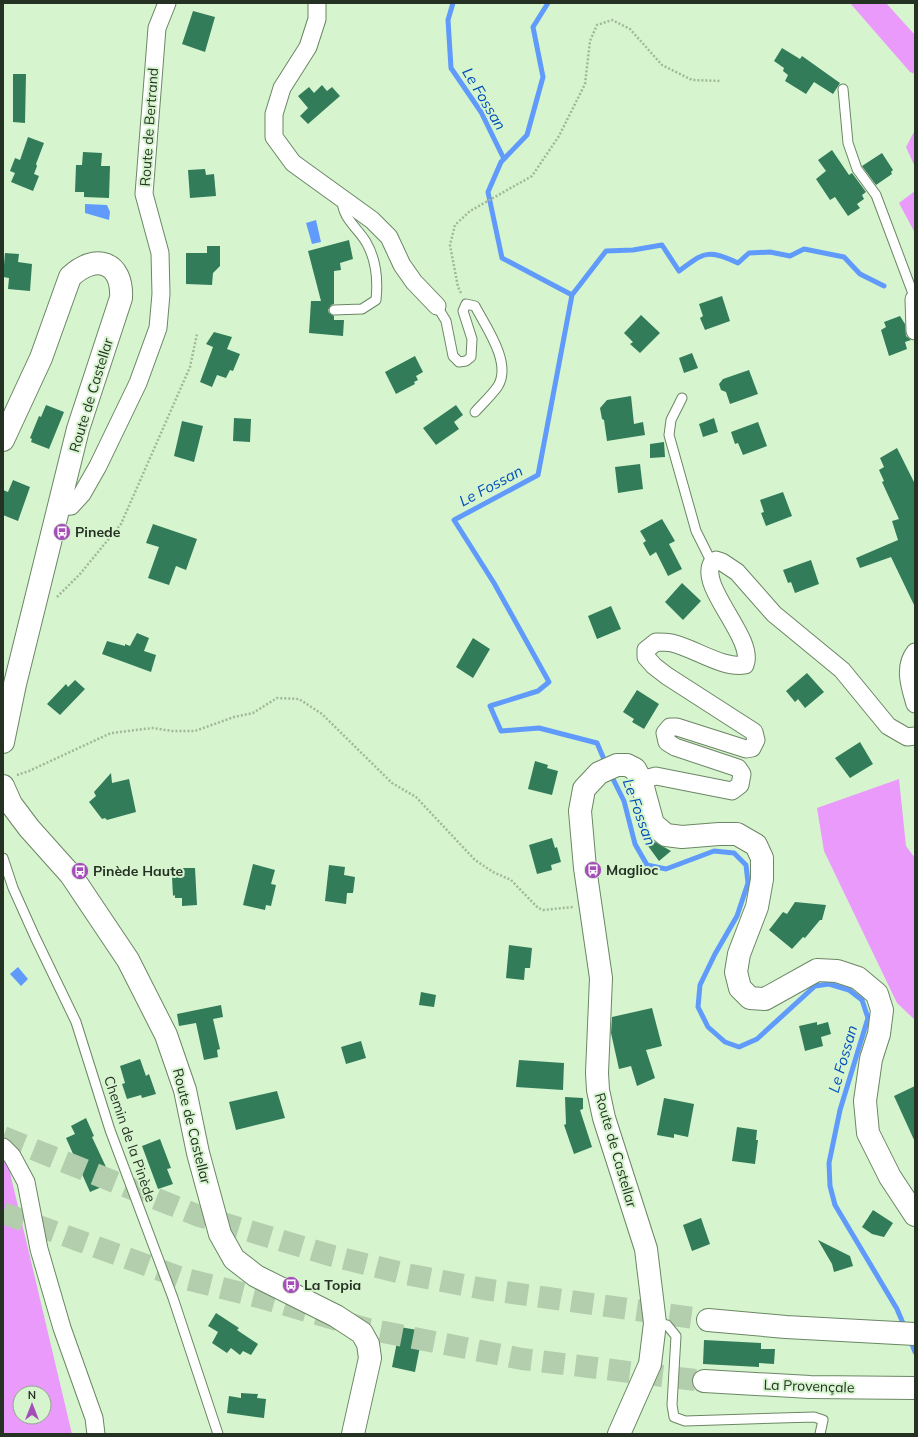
<svg xmlns="http://www.w3.org/2000/svg" width="918" height="1437" font-family="Mulish,sans-serif">
<style>
.forest{fill:#e99afb;fill-rule:evenodd}
.water{fill:#609bfc}
.lines{fill:none;stroke-linecap:round;stroke-linejoin:round}
.stream{stroke:#609bfc;stroke-width:5}
.building{fill:#327c59}
.motorway-tunnel{stroke:#b3cead;stroke-width:22;stroke-dasharray:22 11;stroke-linecap:butt}
.service-casing{stroke:#6b8664;stroke-width:11}
.minor-casing{stroke:#6b8664;stroke-width:19}
.tertiary-casing{stroke:#6b8664;stroke-width:24}
.motorway-casing{stroke:#6b8664;stroke-width:24}
.path{stroke:#9fb899;stroke-width:2.5;stroke-dasharray:2 2;stroke-linecap:butt}
.service{stroke:#fff;stroke-width:9}
.minor{stroke:#fff;stroke-width:17}
.tertiary{stroke:#fff;stroke-width:22}
.motorway{stroke:#fff;stroke-width:22}
.labels{text-anchor:middle;stroke-width:4;stroke-linejoin:round;paint-order:stroke}
.street-label{font-size:14px;fill:#253123;stroke:#d6f5cf}
.poi-label{font-size:14px;font-weight:bold;fill:#253123;stroke:#d6f5cf;text-anchor:start}
.water-label{font-size:15px;font-style:italic;fill:#004ebd;stroke:#d6f5cf}
</style>
<rect width="100%" height="100%" fill="#d6f5cf"/>
<path class="forest" d="M 850,3 L 886,3 L 915,35 L 915,74 L 910,72 Z
M 915,130 L 915,167 L 906,147 Z
M 915,191 L 915,233 L 899,203 Z
M 899,779 L 906,846 L 915,858 L 915,1020 L 897,1003 L 824,851 L 817,808 Z
M 3,1143 L 72,1434 L 3,1434 ZM 20,1393 L 44,1393 L 44,1417 L 20,1417 Z"/>
<path class="water" d="M 85,204 L 107,205 L 110,212 L 109,220 L 85,213 Z
M 316,220 L 321,242 L 312,244 L 306,223 Z
M 18,967 L 28,979 L 21,986 L 10,974 Z"/>
<g class="lines">
<path class="stream" d="M 453,3 L 448,20 L 451,68 L 481,112 L 504,159
M 548,3 L 533,27 L 543,77 L 527,135 L 501,162 L 488,192 L 502,258 L 572,295
M 606,764 L 597,743 L 539,728 L 501,731 L 490,706 L 538,691 L 549,682 L 494,583 L 454,520 L 538,475 L 572,295 L 606,251 L 633,250 L 662,245 L 679,271 C 704,252 708,249 738,263 L 749,253 L 770,252 L 790,256 L 804,249 L 844,257 L 860,274 L 884,286
M 610,773 L 624,801 L 635,844 L 647,865 L 666,869 L 714,851 L 734,853 L 746,865 L 748,883 L 737,916 L 715,954 L 700,985 L 698,1007 L 708,1027 L 725,1042 L 739,1047 L 757,1039 L 815,986 L 829,984 L 849,990 L 862,1000 L 868,1018 L 840,1110 L 829,1163 L 830,1186 L 835,1205 L 897,1309 L 905,1328
M 910,1339 L 915,1352"/>
</g>
<path class="building" d="M 193,11 L 215,17 L 205,52 L 182,44 Z
M 782,48 L 800,59 L 802,56 L 840,83 L 833,94 L 814,82 L 806,94 L 785,81 L 788,75 L 783,71 L 784,68 L 774,61 Z
M 13,74 L 26,74 L 25,123 L 13,122 Z
M 322,85 L 327,91 L 332,87 L 340,96 L 308,124 L 300,116 L 308,108 L 298,96 L 309,87 L 314,93 Z
M 28,137 L 44,143 L 36,164 L 37,166 L 34,174 L 39,176 L 33,191 L 11,182 L 15,173 L 10,171 L 15,158 L 20,160 Z
M 832,150 L 849,175 L 852,173 L 866,192 L 862,195 L 864,199 L 857,204 L 860,208 L 848,216 L 835,197 L 830,200 L 816,179 L 826,171 L 818,160 Z
M 83,152 L 102,153 L 101,166 L 110,166 L 109,198 L 84,197 L 84,192 L 75,192 L 76,165 L 82,165 Z
M 882,153 L 893,170 L 891,172 L 892,174 L 876,185 L 862,166 Z
M 205,169 L 206,175 L 214,174 L 216,196 L 190,198 L 188,170 Z
M 349,240 L 353,259 L 340,263 L 341,270 L 334,271 L 334,304 L 331,305 L 328,310 L 329,313 L 334,316 L 334,320 L 344,320 L 343,336 L 309,333 L 311,301 L 321,301 L 308,251 Z
M 207,246 L 220,246 L 220,266 L 213,273 L 212,285 L 186,284 L 186,253 L 207,253 Z
M 5,253 L 19,254 L 18,262 L 32,264 L 30,291 L 8,289 L 9,278 L 3,277 Z
M 722,296 L 730,321 L 705,330 L 700,318 L 703,316 L 699,304 Z
M 641,315 L 660,333 L 640,353 L 630,344 L 633,342 L 624,333 Z
M 900,316 L 905,324 L 906,336 L 911,340 L 905,342 L 907,349 L 889,356 L 881,330 L 886,327 L 884,322 Z
M 214,332 L 232,337 L 227,349 L 240,354 L 233,371 L 230,370 L 226,378 L 217,375 L 212,387 L 200,382 L 213,347 L 206,344 Z
M 692,353 L 698,368 L 684,373 L 679,358 Z
M 415,356 L 423,372 L 416,376 L 418,380 L 414,382 L 415,384 L 396,394 L 385,372 Z
M 749,370 L 758,394 L 730,404 L 726,392 L 721,390 L 719,384 L 723,379 Z
M 631,396 L 634,424 L 643,422 L 645,435 L 607,441 L 604,420 L 602,419 L 600,408 L 607,400 Z
M 46,405 L 64,412 L 49,449 L 31,442 L 32,439 L 30,438 L 39,416 L 41,417 Z
M 456,405 L 463,415 L 454,422 L 459,429 L 436,445 L 423,428 Z
M 234,418 L 251,419 L 250,442 L 233,441 Z
M 714,418 L 718,432 L 703,437 L 699,424 Z
M 182,421 L 203,426 L 194,462 L 174,456 Z
M 758,422 L 767,446 L 743,455 L 738,443 L 735,444 L 731,432 Z
M 664,442 L 665,457 L 650,458 L 650,444 Z
M 897,448 L 915,484 L 915,607 L 891,557 L 860,568 L 856,558 L 898,540 L 892,521 L 899,519 L 882,482 L 884,481 L 879,470 L 884,467 L 880,458 Z
M 640,464 L 643,489 L 618,493 L 615,467 Z
M 13,480 L 30,487 L 18,521 L 3,515 L 3,490 L 8,492 Z
M 783,492 L 792,516 L 766,526 L 761,513 L 764,512 L 760,500 Z
M 662,519 L 675,541 L 669,544 L 682,569 L 668,576 L 656,552 L 650,556 L 643,543 L 646,541 L 640,531 Z
M 153,524 L 197,539 L 186,570 L 176,566 L 169,585 L 148,578 L 159,547 L 146,543 Z
M 811,560 L 819,584 L 795,593 L 791,582 L 788,583 L 783,570 Z
M 682,583 L 701,601 L 683,620 L 665,602 Z
M 611,606 L 621,629 L 597,639 L 588,616 Z
M 137,633 L 149,638 L 144,651 L 156,655 L 151,672 L 102,654 L 107,641 L 125,646 L 125,644 L 130,646 Z
M 473,638 L 490,649 L 473,678 L 456,667 Z
M 807,673 L 824,692 L 805,708 L 798,699 L 795,702 L 786,691 Z
M 75,680 L 85,689 L 60,715 L 47,704 L 66,684 L 68,687 Z
M 637,690 L 659,704 L 644,729 L 632,722 L 634,719 L 623,712 Z
M 860,742 L 873,764 L 850,778 L 835,758 Z
M 535,761 L 548,765 L 547,768 L 558,771 L 552,795 L 528,789 Z
M 111,773 L 112,783 L 129,779 L 136,812 L 107,820 L 105,818 L 102,819 L 89,802 L 96,796 L 94,792 Z
M 552,838 L 555,848 L 557,847 L 561,862 L 551,865 L 552,870 L 537,874 L 529,845 Z
M 655,842 L 671,851 L 659,861 L 648,846 Z
M 253,864 L 275,870 L 271,884 L 276,885 L 271,906 L 266,905 L 265,910 L 243,905 Z
M 329,865 L 345,867 L 344,875 L 355,877 L 353,893 L 347,893 L 346,904 L 325,901 Z
M 180,868 L 195,868 L 197,905 L 182,906 L 182,898 L 175,898 L 175,895 L 173,896 L 172,877 L 175,877 L 175,870 Z
M 795,902 L 826,905 L 822,920 L 820,920 L 805,938 L 803,937 L 792,949 L 769,930 L 783,912 L 787,914 Z
M 509,945 L 532,948 L 530,968 L 525,968 L 524,980 L 506,978 Z
M 421,992 L 436,995 L 434,1007 L 419,1005 Z
M 221,1005 L 223,1017 L 213,1019 L 220,1049 L 217,1050 L 218,1057 L 204,1060 L 196,1023 L 179,1026 L 177,1014 Z
M 652,1008 L 662,1046 L 646,1050 L 655,1078 L 637,1086 L 631,1066 L 619,1069 L 611,1033 L 612,1017 Z
M 817,1022 L 817,1025 L 828,1022 L 831,1034 L 821,1037 L 823,1046 L 805,1051 L 799,1026 Z
M 361,1041 L 366,1058 L 346,1064 L 341,1047 Z
M 140,1059 L 146,1076 L 149,1074 L 156,1094 L 142,1098 L 141,1095 L 127,1099 L 122,1084 L 125,1083 L 120,1066 Z
M 519,1060 L 564,1063 L 563,1090 L 516,1087 Z
M 915,1086 L 915,1142 L 894,1096 Z
M 277,1091 L 285,1118 L 236,1130 L 229,1102 Z
M 565,1097 L 583,1098 L 583,1109 L 580,1110 L 592,1147 L 574,1154 L 564,1125 L 566,1124 Z
M 664,1098 L 694,1104 L 688,1137 L 674,1134 L 674,1138 L 657,1135 Z
M 86,1118 L 94,1136 L 92,1137 L 113,1182 L 90,1192 L 66,1138 L 75,1134 L 71,1126 Z
M 737,1127 L 757,1130 L 756,1140 L 758,1140 L 755,1164 L 732,1161 Z
M 160,1139 L 171,1168 L 167,1169 L 173,1184 L 158,1189 L 142,1146 Z
M 873,1210 L 893,1223 L 884,1237 L 872,1234 L 862,1227 Z
M 701,1218 L 710,1244 L 692,1251 L 683,1225 Z
M 818,1240 L 850,1256 L 853,1266 L 834,1272 L 832,1264 Z
M 216,1313 L 239,1328 L 237,1330 L 258,1344 L 251,1355 L 243,1351 L 240,1355 L 231,1348 L 227,1353 L 212,1343 L 218,1332 L 208,1326 Z
M 400,1327 L 423,1331 L 415,1372 L 392,1367 Z
M 704,1340 L 761,1343 L 761,1349 L 775,1349 L 774,1364 L 759,1363 L 759,1367 L 703,1364 Z
M 241,1393 L 258,1394 L 257,1398 L 266,1399 L 264,1418 L 227,1413 L 229,1396 L 241,1398 Z"/>
<g class="lines">
<path class="motorway-tunnel" d="M 3,1137 L 199,1216 L 333,1256 L 406,1274 L 484,1289 L 708,1320
M 3,1213 L 182,1278 L 262,1298 L 368,1329 L 522,1359 L 704,1381"/>
<defs>
<path id="service" d="M 843,89 L 848,143 L 857,169 L 876,195 L 915,299
M 437,306 L 446,321 L 453,356 L 459,362 L 466,361 L 471,357 L 472,339 L 463,311 L 466,304 L 475,306 C 486,327 512,363 498,386 C 492,395 482,404 475,412
M 334,310 L 362,309 L 376,300 C 378,281 376,259 366,242 C 357,227 342,218 342,199
M 682,398 L 671,420 L 669,435 L 696,531 L 712,563
M 3,858 L 13,888 L 35,937 L 76,1022 L 110,1130 L 173,1298 L 218,1434
M 655,1323 L 667,1325 L 676,1336 L 672,1405 L 674,1417 L 685,1421 L 814,1417 L 823,1420 L 820,1434"/>
<path id="minor" d="M 317,3 L 317,19 L 308,47 L 282,88 L 274,114 L 274,137 L 293,163 L 372,220 L 389,237 L 402,265 L 414,282 L 437,306
M 914,299 L 915,331
M 59,507 L 71,506 L 82,494 L 98,466 L 138,383 L 158,328 L 161,294 L 160,253 L 144,194 L 157,28 L 167,3
M 915,652 C 903,667 910,687 915,704
M 641,780 L 656,776 L 732,791 L 740,785 L 742,774 L 738,768 L 675,747 L 667,742 L 665,733 L 670,727 L 677,727 L 746,749 L 752,748 L 756,740 L 754,732 L 667,676 L 654,666 L 646,657 L 646,650 L 656,642 C 661,642 667,642 672,643 C 694,648 723,669 745,665 C 756,639 698,587 712,563 L 716,560 L 722,562 L 737,572 L 774,614 L 842,670 L 888,726 L 907,737 L 915,736
M 3,1147 L 12,1156 L 26,1182 L 39,1249 L 62,1328 L 94,1418 L 96,1434"/>
<path id="tertiary" d="M 3,440 L 41,358 L 70,277 C 95,253 123,261 121,298 L 78,429 L 15,684 L 3,742
M 3,786 L 11,804 L 29,828 L 71,875 L 128,960 L 166,1035 L 185,1090 L 198,1153 L 220,1234 L 234,1259 L 256,1276 L 336,1316 L 362,1333 L 368,1344 L 370,1358 L 353,1434
M 619,1434 L 650,1364 L 655,1323 L 646,1249 L 604,1118 L 598,1090 L 597,1073 L 601,978 L 585,868 L 580,811 L 584,789 L 599,773 L 617,765 L 627,765 L 635,769 L 641,780 L 653,824 L 666,835 L 682,837 L 719,834 L 737,834 L 756,845 L 762,858 L 762,879 L 757,907 L 739,954 L 736,972 L 740,988 L 750,998 L 765,999 L 817,970 L 837,971 L 858,978 L 877,994 L 882,1010 L 879,1034 L 871,1059 L 865,1101 L 868,1133 L 890,1177 L 915,1215"/>
<path id="motorway" d="M 708,1320 L 786,1327 L 915,1334
M 704,1381 L 810,1387 L 915,1388"/>
</defs>
<use href="#service" class="service-casing"/>
<use href="#minor" class="minor-casing"/>
<use href="#tertiary" class="tertiary-casing"/>
<use href="#motorway" class="motorway-casing"/>
<path class="path" d="M 461,293 L 458,287 L 450,245 L 455,225 L 470,211 L 532,176 L 559,136 L 585,84 L 590,41 L 597,25 L 612,20 L 630,29 L 662,65 L 692,80 L 720,81
M 57,597 L 80,574 L 121,524 L 190,367 L 197,334
M 17,775 L 29,771 L 111,733 L 153,728 L 172,731 L 195,731 L 234,717 L 253,713 L 277,698 L 299,699 L 322,714 L 392,783 L 416,797 L 475,860 L 493,872 L 511,880 L 538,908 L 543,910 L 573,907"/>
<use href="#service" class="service"/>
<use href="#minor" class="minor"/>
<use href="#tertiary" class="tertiary"/>
<use href="#motorway" class="motorway"/>
</g>
<defs>
<symbol id="bus-disc" viewBox="-11 -11 22 22"><circle r="9.5" fill="#a54db9" stroke="#d6f5cf"/><path d="M-5-6H5V4H4V6H2V4H-2V6H-4V4H-5ZM-3.5-4V0h7V-4ZM-3.5 1.2v1.5H-2V1.2ZM2 1.2v1.5H3.5V1.2Z" fill="#fff"/></symbol>
</defs>
<g fill-rule="evenodd">
<use href="#bus-disc" x="52" y="522" width="20" height="20"/>
<use href="#bus-disc" x="583" y="860" width="20" height="20"/>
<use href="#bus-disc" x="70" y="861" width="20" height="20"/>
<use href="#bus-disc" x="281" y="1275" width="20" height="20"/>
</g>
<g class="labels">
<g class="street-label">
<text transform="translate(149 127) rotate(-86)" y="5">Route de Bertrand</text>
<text transform="translate(91 395) rotate(-73)" y="5">Route de Castellar</text>
<text transform="translate(192 1126) rotate(76)" y="5">Route de Castellar</text>
<text transform="translate(130 1139) rotate(71)" y="5">Chemin de la Pinède</text>
<text transform="translate(616 1150) rotate(74)" y="5">Route de Castellar</text>
<text transform="translate(809 1386) rotate(2)" y="5">La Provençale</text>
</g>
<g class="poi-label">
<text x="75" y="537">Pinede</text>
<text x="606" y="875">Maglioc</text>
<text x="93" y="876">Pinède Haute</text>
<text x="304" y="1290">La Topia</text>
</g>
<g class="water-label">
<text transform="translate(484 99) rotate(59)" y="5">Le Fossan</text>
<text transform="translate(491 486) rotate(-28)" y="5">Le Fossan</text>
<text transform="translate(639 812) rotate(70)" y="5">Le Fossan</text>
<text transform="translate(843 1059) rotate(-74)" y="5">Le Fossan</text>
</g>
</g>
<rect width="918" height="1437" fill="none" stroke="#253123" stroke-width="8"/>
<g transform="translate(32 1405)"><circle r="19" fill="#d6f5cf" stroke="#8fa78a"/>
<path d="M0-3L7 15L0 10L-7 15Z" fill="#a54db9"/>
<text y="-6" font-size="11" font-weight="bold" text-anchor="middle" fill="#253123">N</text>
</g>
</svg>
